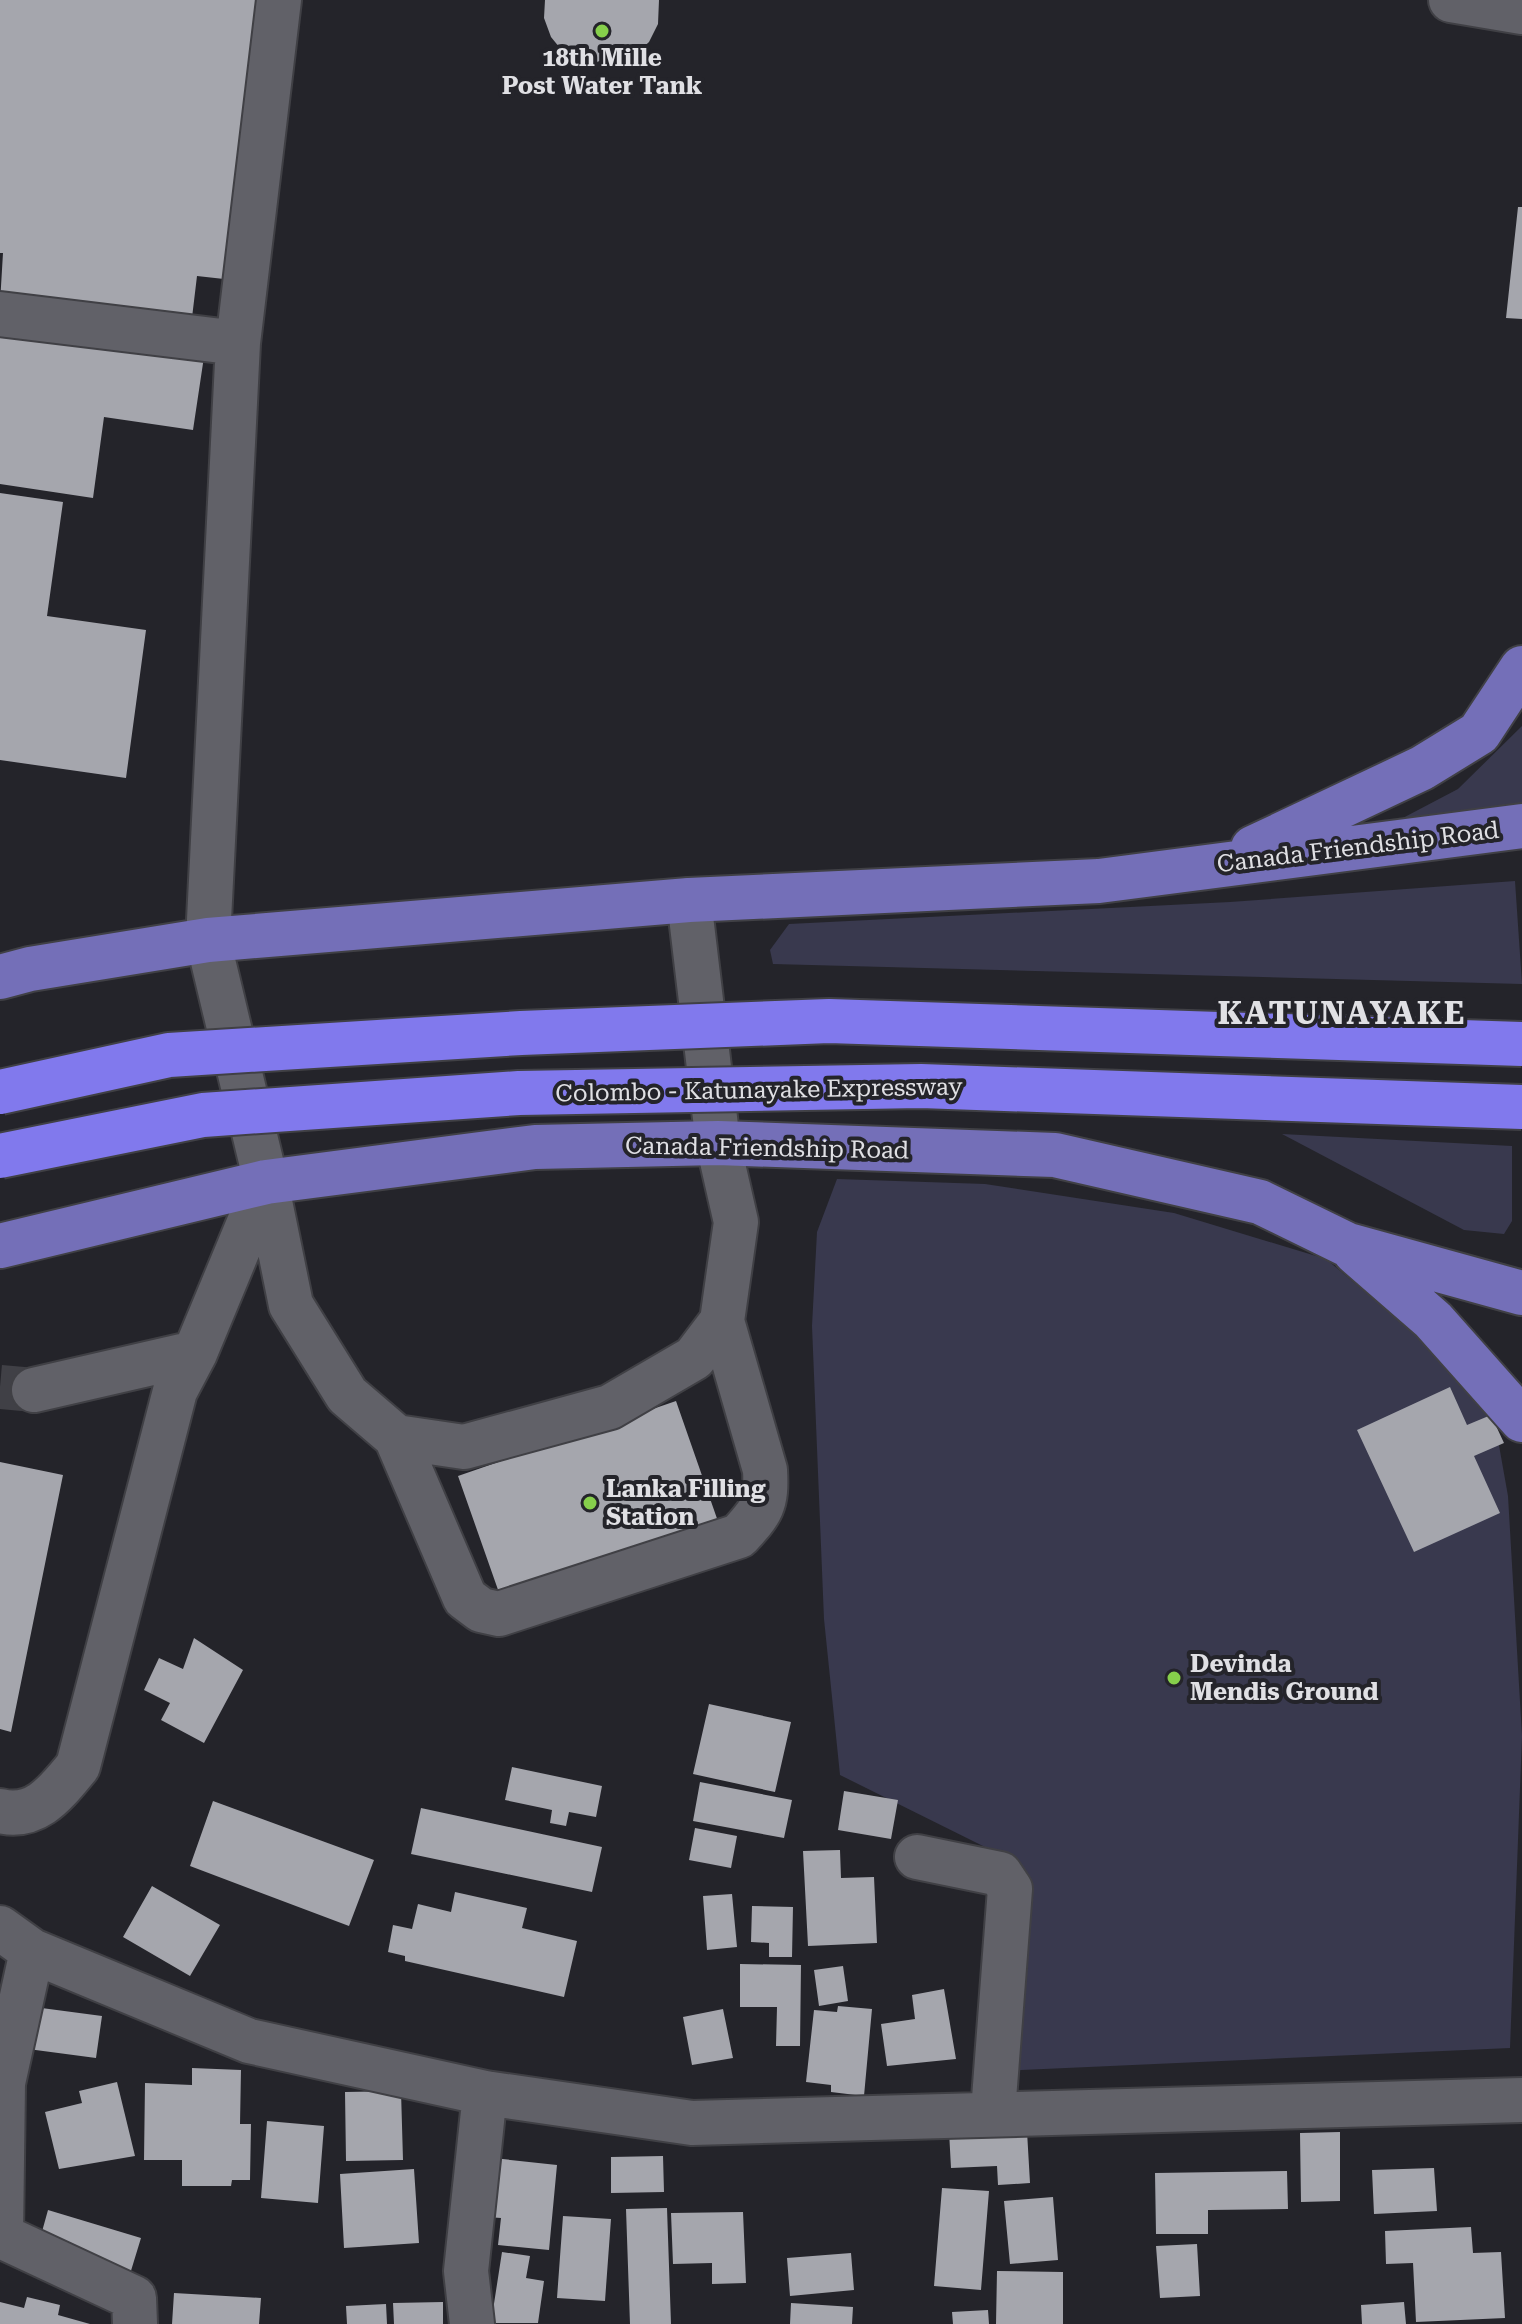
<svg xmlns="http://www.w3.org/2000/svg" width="1522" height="2324" font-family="'Roboto Serif',serif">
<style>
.green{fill:#39394e}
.building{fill:#a5a6ad}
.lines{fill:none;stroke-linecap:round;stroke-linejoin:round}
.minor-tunnel{stroke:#404046;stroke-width:44;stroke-dasharray:44 22;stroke-linecap:butt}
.minor-casing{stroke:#404045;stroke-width:48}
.major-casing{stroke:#404045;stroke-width:48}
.minor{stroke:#616168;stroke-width:44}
.major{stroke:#746fb8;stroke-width:44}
.highway-bridge-casing{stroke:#404045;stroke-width:48;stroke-linecap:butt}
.highway-bridge{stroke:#8179ed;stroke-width:44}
.poi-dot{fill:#86cf4b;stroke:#24242a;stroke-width:3}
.labels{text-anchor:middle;stroke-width:8;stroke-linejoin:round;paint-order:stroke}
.poi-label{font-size:24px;font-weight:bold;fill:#e0e0e4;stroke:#24242a;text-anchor:start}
.street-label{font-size:24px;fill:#e0e0e4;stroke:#24242a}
.district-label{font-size:32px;font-weight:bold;letter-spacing:2px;fill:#e0e0e4;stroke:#24242a}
</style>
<rect width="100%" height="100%" fill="#24242a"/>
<path class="green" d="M 1522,726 L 1522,813 L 1399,820 L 1458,789 Z
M 1515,881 L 1522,984 L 773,964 L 770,950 L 789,924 L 1230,902 Z
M 1282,1134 L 1512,1146 L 1512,1221 L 1504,1234 L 1464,1230 Z
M 837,1179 L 985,1184 L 1174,1213 L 1326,1259 L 1425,1342 L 1492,1406 L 1508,1496 L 1522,1736 L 1510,2048 L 978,2072 L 989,1849 L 840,1775 L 824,1619 L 812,1326 L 817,1232 Z"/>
<path class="building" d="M 0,0 L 257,0 L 224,279 L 197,276 L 191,326 L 0,303 L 3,253 L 0,253 Z
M 545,0 L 659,0 L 658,24 L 649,42 L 634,56 L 616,65 L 596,66 L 564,53 L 551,37 L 544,18 Z
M 1518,207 L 1522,207 L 1522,319 L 1506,318 Z
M 0,320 L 205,350 L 193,430 L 104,417 L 93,498 L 0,484 Z
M 0,493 L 63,502 L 47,616 L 146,630 L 126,778 L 0,760 Z
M 1450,1387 L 1467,1425 L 1491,1415 L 1504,1443 L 1474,1456 L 1500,1513 L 1414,1552 L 1357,1430 Z
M 676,1401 L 721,1530 L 503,1604 L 458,1476 Z
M 0,1462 L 63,1475 L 11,1732 L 0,1729 Z
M 194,1638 L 243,1670 L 204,1743 L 161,1720 L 170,1703 L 144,1690 L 159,1658 L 183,1669 Z
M 709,1704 L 791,1722 L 775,1792 L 693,1774 Z
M 512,1767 L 602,1786 L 596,1817 L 569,1812 L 566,1826 L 550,1823 L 552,1810 L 505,1800 Z
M 700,1782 L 792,1800 L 784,1838 L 693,1821 Z
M 844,1791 L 898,1800 L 891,1839 L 838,1830 Z
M 213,1801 L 374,1860 L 349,1926 L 190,1866 Z
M 421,1808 L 602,1847 L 592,1892 L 411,1854 Z
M 695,1828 L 737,1836 L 731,1868 L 689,1860 Z
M 840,1850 L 841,1878 L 874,1877 L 877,1943 L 808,1946 L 803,1851 Z
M 152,1886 L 220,1925 L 190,1976 L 123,1937 Z
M 455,1892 L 527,1908 L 522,1928 L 577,1941 L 564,1997 L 405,1961 L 405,1956 L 388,1952 L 393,1925 L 412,1929 L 418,1904 L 451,1912 Z
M 732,1894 L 737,1947 L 707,1950 L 703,1896 Z
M 752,1906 L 793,1907 L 792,1957 L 769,1957 L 769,1943 L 751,1942 Z
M 740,1964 L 801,1965 L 800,2046 L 776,2046 L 777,2007 L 740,2007 Z
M 843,1966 L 848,2001 L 819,2006 L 814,1970 Z
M 944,1989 L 956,2059 L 887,2066 L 881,2024 L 915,2019 L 912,1995 Z
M 838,2006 L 872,2009 L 864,2096 L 831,2092 L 831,2085 L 806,2082 L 814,2010 L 837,2012 Z
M 34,2007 L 102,2016 L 96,2058 L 28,2049 Z
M 723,2009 L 733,2058 L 692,2065 L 683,2017 Z
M 192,2068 L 241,2070 L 240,2124 L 251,2124 L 250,2180 L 232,2180 L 231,2186 L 182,2186 L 182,2160 L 144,2160 L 145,2083 L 192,2085 Z
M 117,2082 L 135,2156 L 59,2169 L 45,2112 L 82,2103 L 79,2091 Z
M 401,2091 L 403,2160 L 346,2161 L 345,2092 Z
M 1026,2114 L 1030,2183 L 998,2185 L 997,2166 L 951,2168 L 949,2131 Z
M 267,2121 L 324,2126 L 318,2203 L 261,2198 Z
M 1340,2132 L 1340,2201 L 1301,2202 L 1300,2133 Z
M 663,2156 L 664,2192 L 611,2193 L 611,2157 Z
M 493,2158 L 557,2165 L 549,2250 L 498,2245 L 501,2218 L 487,2217 Z
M 1434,2168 L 1437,2211 L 1374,2214 L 1372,2170 Z
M 414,2169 L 419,2243 L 344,2248 L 340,2174 Z
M 1287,2171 L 1288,2209 L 1208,2210 L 1208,2234 L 1156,2234 L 1155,2173 Z
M 942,2188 L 989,2191 L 981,2290 L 934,2286 Z
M 1053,2197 L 1058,2260 L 1010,2264 L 1004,2201 Z
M 667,2208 L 671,2324 L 630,2324 L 626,2209 Z
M 48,2210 L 141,2238 L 130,2274 L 38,2246 Z
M 743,2212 L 746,2283 L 712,2284 L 712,2263 L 673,2264 L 671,2213 Z
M 563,2216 L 611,2219 L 605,2301 L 557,2298 Z
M 1471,2227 L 1473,2253 L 1501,2252 L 1505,2318 L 1416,2322 L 1413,2263 L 1386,2264 L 1385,2231 Z
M 1197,2244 L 1200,2296 L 1160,2298 L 1156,2246 Z
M 502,2252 L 530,2256 L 526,2278 L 544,2281 L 538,2323 L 491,2323 Z
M 851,2253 L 854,2290 L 790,2296 L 787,2258 Z
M 997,2271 L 1063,2272 L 1063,2324 L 996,2324 Z
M 174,2293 L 261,2298 L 259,2324 L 172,2324 Z
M 27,2297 L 60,2305 L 58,2315 L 90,2324 L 0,2324 L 0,2302 L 24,2308 Z
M 443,2302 L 443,2324 L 394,2324 L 393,2303 Z
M 1404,2302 L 1406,2324 L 1362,2324 L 1361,2305 Z
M 791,2303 L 853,2307 L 852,2324 L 790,2324 Z
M 386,2304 L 387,2324 L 347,2324 L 346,2306 Z
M 988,2310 L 989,2324 L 953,2324 L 952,2312 Z"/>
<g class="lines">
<path class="minor-tunnel" d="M 0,1387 L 34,1390"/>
<defs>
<path id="minor" d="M 279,0 L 238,343 L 208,940 L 266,1182 L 291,1305 L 347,1395 L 396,1437 L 464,1447 L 610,1407 L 694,1358 L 722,1321 L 736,1222 L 718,1143 L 689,900
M 1451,0 L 1522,12
M 0,314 L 238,343
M 34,1390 L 195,1353
M 396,1437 L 465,1598 L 481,1610 L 499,1614 L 739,1536 C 762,1511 767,1505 765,1470 L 722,1321
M 0,1811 C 37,1820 57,1791 78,1766 L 175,1391 L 195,1353 L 266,1182
M 917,1857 L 1000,1874 L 1010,1889 L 993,2112
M 0,1928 L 32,1951 L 249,2041 L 485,2093 L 692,2123 L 1522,2100
M 32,1951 L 3,2083 L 1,2236 L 134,2298 L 135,2324
M 472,2324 L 466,2271 L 485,2093"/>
<path id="major" d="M 1253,848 L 1422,768 L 1479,733 L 1522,668
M 0,977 L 30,969 L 208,940 L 689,900 L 1099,881 L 1522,826
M 0,1246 L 266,1182 L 535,1147 L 718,1143 L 1055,1155 L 1260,1202 L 1348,1245 L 1522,1293
M 1355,1252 L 1433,1320 L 1522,1420"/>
</defs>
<use href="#minor" class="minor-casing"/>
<use href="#major" class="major-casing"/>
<use href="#minor" class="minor"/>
<use href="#major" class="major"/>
<defs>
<path id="highway-bridge" d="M 0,1092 L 169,1055 L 521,1033 L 829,1021 L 1522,1044
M 0,1156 L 203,1115 L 519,1093 L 921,1086 L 1522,1107"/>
</defs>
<use href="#highway-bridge" class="highway-bridge-casing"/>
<use href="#highway-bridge" class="highway-bridge"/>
</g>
<g class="poi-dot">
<circle cx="602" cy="31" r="8"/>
<circle cx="590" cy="1503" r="8"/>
<circle cx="1174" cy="1678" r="8"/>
</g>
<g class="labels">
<g class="poi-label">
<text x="602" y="66" text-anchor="middle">18th Mille<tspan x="602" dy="28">Post Water Tank</tspan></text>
<text x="606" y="1497">Lanka Filling<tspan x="606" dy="28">Station</tspan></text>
<text x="1190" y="1672">Devinda<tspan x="1190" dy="28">Mendis Ground</tspan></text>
</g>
<g class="street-label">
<text transform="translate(1358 847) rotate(-7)" y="8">Canada Friendship Road</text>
<text transform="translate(759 1090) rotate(-1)" y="8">Colombo - Katunayake Expressway</text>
<text transform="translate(767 1148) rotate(1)" y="8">Canada Friendship Road</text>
</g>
<g class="district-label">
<text x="1342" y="1024">KATUNAYAKE</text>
</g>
</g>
</svg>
